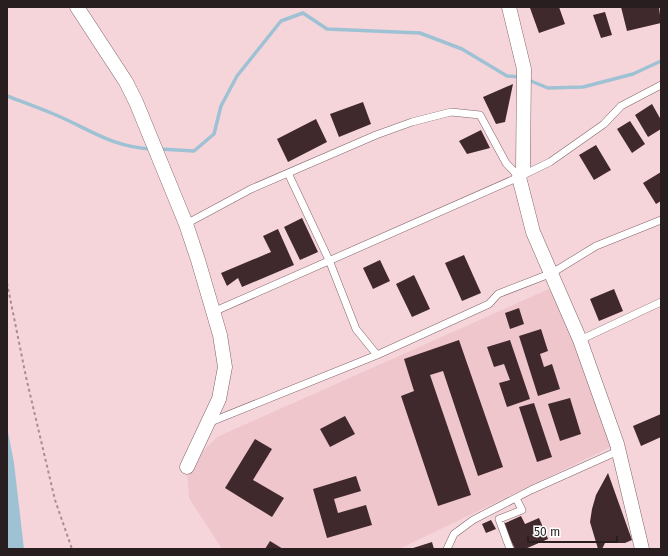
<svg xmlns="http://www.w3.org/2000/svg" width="668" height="556" font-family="'Fira Sans',sans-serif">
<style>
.built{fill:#eec6cc}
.water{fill:#9ec2d4}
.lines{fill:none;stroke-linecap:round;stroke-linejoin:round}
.stream{stroke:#9ec2d4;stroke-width:3.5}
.building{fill:#40292d}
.service-casing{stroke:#816569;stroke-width:8}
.minor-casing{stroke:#816569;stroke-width:15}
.path{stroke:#a68e91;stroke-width:2;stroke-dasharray:3 3;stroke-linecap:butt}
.service{stroke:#fff;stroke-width:7}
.minor{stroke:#fff;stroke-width:14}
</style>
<rect width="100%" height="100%" fill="#f5d5da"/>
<path class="built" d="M 558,285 L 617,444 L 399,549 L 222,549 L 189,498 L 187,467 L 217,437 Z"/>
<path class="water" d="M 7,427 L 14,463 L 24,549 L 7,549 Z"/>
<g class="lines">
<path class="stream" d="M 526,79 L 548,88 L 583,87 L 633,74 L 661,61
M 7,96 C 23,102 40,108 56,115 C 91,130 112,147 151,149
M 160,149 L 194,151 L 214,134 L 221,106 L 237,76 L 281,21 L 303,13 L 327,29 L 420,33 L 462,49 L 507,76 L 521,77"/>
</g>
<path class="building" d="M 534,7 L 559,7 L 565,24 L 539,33 L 530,8 Z
M 621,7 L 659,7 L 661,23 L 627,31 Z
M 605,12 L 612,35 L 601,38 L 593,15 Z
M 513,84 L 505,122 L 496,124 L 483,97 Z
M 363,102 L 371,124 L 339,137 L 330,114 Z
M 652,104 L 661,120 L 661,129 L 648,137 L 635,115 Z
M 316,119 L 327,142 L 288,162 L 277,139 Z
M 630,121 L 645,144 L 632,153 L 617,129 Z
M 481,130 L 490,148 L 467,154 L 459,141 Z
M 596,145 L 611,170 L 594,180 L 579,155 Z
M 661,172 L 661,201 L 656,204 L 643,183 Z
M 302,218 L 318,252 L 300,260 L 284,227 Z
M 278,229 L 294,265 L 242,287 L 238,278 L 227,286 L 221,273 L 271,252 L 263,236 Z
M 464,255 L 481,293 L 462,301 L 445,263 Z
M 380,260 L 390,281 L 373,289 L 363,268 Z
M 414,275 L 430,309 L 412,317 L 396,284 Z
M 614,289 L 623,311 L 599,321 L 590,299 Z
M 519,308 L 524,324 L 510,329 L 505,313 Z
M 541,329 L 548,351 L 540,354 L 544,367 L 552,364 L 560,389 L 538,396 L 519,336 Z
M 459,340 L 503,467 L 478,476 L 443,371 L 430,375 L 471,495 L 438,506 L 401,396 L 414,391 L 404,359 Z
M 510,340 L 530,399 L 507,407 L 499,383 L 510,380 L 504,364 L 494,367 L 487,347 Z
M 570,398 L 581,434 L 560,441 L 548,404 Z
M 534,403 L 552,457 L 537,462 L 519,407 Z
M 661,414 L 661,437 L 641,446 L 633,426 Z
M 345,416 L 355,434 L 330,447 L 320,429 Z
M 255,439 L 272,449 L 253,480 L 284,498 L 272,517 L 225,488 Z
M 608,473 L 632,540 L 625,543 L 605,543 L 602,549 L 598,549 L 590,522 L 592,509 L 596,495 Z
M 356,476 L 361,491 L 334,499 L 338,513 L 366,505 L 372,525 L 327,538 L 313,489 Z
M 521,516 L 525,524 L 539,518 L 548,539 L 525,549 L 515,549 L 503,524 Z
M 491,520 L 496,529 L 486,533 L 482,524 Z
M 270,541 L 283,549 L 265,549 Z
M 432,542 L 434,549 L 410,549 Z"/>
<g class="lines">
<defs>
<path id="service" d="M 288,173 L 329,260 L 356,329 L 377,355 L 489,304 L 498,294 L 552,273 L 596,246 L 661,220
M 186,224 L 251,189 L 376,135 L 412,122 L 451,112 L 480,115 L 506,163 L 519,177
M 213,312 L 519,177 L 550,162 L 604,124 L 621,106 L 661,85
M 580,340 L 661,302
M 208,423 L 377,355
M 447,549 L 454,534 L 473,520 L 531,490 L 618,451
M 510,549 L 499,519 L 522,510 L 516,498"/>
<path id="minor" d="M 77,7 L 126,82 L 136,102 L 186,224 L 198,260 L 220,335 L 225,367 L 219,399 L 187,467
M 509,7 L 524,69 L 523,168 L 519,177 L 533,232 L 580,340 L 617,444 L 642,549"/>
</defs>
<use href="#service" class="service-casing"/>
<use href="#minor" class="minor-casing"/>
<path class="path" d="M 7,283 L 26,377 L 55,500 L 72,549"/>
<use href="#service" class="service"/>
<use href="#minor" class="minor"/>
</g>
<rect width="668" height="556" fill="none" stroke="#291e1f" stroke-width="16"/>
<path d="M528 536v6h89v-6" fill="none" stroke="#291e1f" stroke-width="2"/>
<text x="534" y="536" font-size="12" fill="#291e1f" stroke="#ffffff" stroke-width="3" paint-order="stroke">50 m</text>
</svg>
